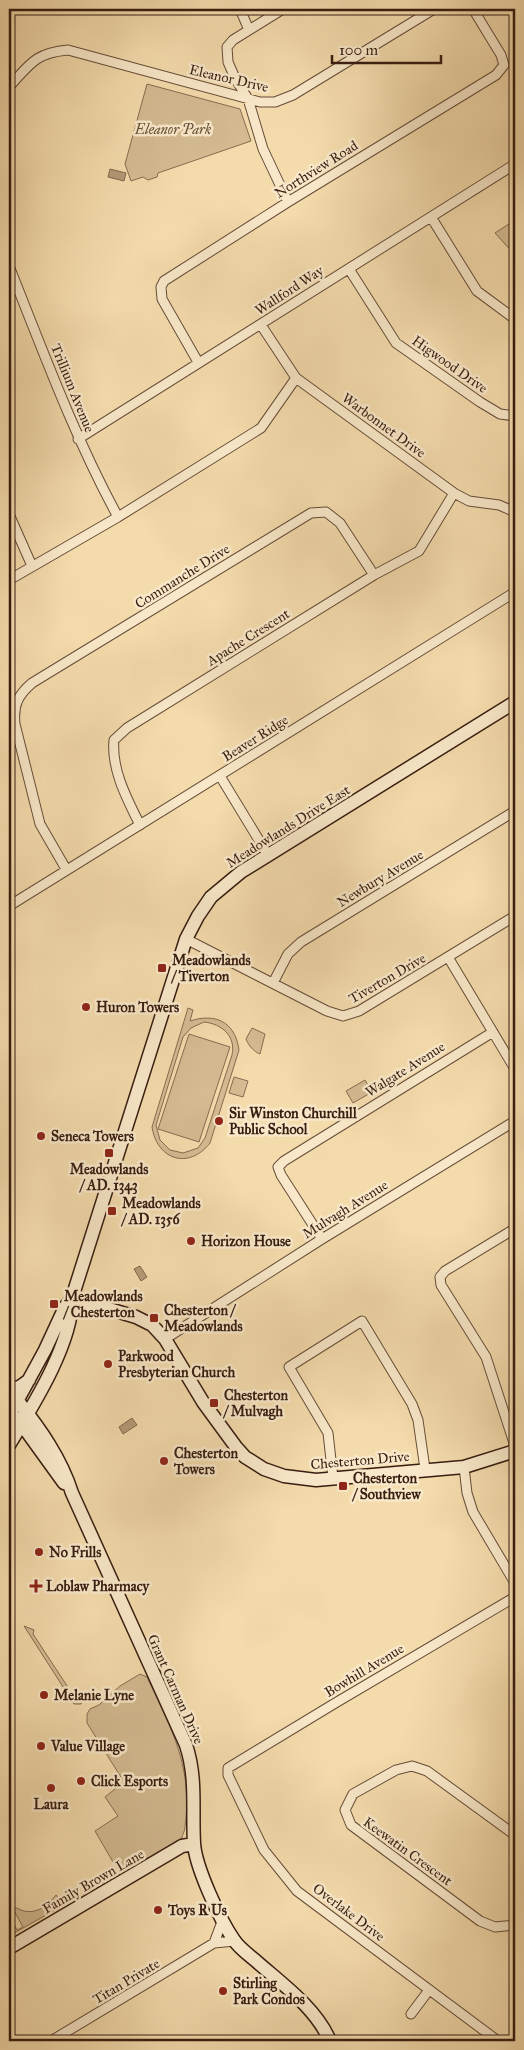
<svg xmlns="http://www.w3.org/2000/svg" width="524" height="2050" font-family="'IM FELL Great Primer',serif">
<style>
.green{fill:#d4bb92;stroke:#866c52;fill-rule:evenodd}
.water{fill:#b49a77;stroke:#82684e}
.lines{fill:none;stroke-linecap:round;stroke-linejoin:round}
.street-casing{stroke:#664c38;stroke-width:11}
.secondary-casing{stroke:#371c11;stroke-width:15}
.street{stroke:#f8e8c9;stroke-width:9}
.secondary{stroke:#f8e8c9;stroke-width:12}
.poi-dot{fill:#8f2418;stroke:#f8e8c9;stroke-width:2}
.labels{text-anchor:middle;stroke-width:5;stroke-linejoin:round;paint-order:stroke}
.street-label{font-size:14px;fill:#371c11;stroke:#f8e8c9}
.park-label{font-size:14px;font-style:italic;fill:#664c38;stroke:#f8e8c9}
.poi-label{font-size:14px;font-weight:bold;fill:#371c11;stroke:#f8e8c9;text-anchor:start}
</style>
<rect width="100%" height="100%" fill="#f4dbac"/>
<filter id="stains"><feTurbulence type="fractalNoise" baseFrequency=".004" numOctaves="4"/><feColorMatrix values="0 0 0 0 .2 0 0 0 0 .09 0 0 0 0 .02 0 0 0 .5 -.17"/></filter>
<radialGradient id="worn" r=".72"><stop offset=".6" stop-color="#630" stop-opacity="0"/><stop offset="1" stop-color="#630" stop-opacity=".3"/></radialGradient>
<path class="green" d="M 147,84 L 240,109 L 251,141 L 158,173 L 157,177 L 148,180 L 143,177 L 131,181 L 125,164 Z
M 515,220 L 515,255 L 495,233 Z
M 188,1008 L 193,1010 L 190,1021 C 215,1013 235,1021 239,1050 L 210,1143 C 189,1170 157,1160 152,1127 ZM 204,1022 C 222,1024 236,1036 232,1055 L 205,1138 L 198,1148 L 183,1153 L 170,1150 L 160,1140 L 156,1125 L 183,1037 L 191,1028 Z
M 252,1028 L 265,1034 L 260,1054 C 253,1051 249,1046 246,1039 Z
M 189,1034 L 230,1047 L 199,1142 L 158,1129 Z
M 234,1077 L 248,1081 L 243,1097 L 229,1093 Z
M 365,1080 L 372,1092 L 353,1103 L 346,1091 Z
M 24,1626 L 34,1630 L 33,1634 L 77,1701 L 83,1699 L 81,1704 L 74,1704 Z
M 140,1674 L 147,1677 C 172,1730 193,1767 185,1827 C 185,1831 182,1835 182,1838 L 131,1868 L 121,1872 L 113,1862 L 95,1831 L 118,1816 L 105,1797 L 124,1782 L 87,1723 L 87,1714 L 90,1709 L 99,1705 L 120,1686 Z
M 56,1895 L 63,1903 L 62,1906 L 9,1936 L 9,1927 L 14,1924 L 17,1930 L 23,1927 L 12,1907 C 17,1907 19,1910 24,1911 C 38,1914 48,1905 56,1895 Z"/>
<path class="water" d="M 110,169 L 126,173 L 124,181 L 108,177 Z
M 140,1266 L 147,1277 L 141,1281 L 134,1269 Z
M 132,1418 L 137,1425 L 123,1434 L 119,1427 Z"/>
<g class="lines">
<defs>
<path id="street" d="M 240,9 L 249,30
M 283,9 L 233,40 L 227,47 L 228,62 L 235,78 L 248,99 L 263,149 L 288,202
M 9,87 C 30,64 35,53 68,50 L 260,102 L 275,102 L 293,95 L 434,9
M 431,217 L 477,291 L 515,319
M 9,266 C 43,351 74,436 118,517
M 349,269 L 396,343 L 480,402 L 500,414 L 515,416
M 261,325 L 296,378 L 454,493 L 469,501 L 499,505 L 515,512
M 198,362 L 162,299 L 161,287 L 164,281 L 288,202 L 496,75 L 504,65 L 501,55 L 473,9
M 78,439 L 515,164
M 9,514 L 32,566
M 9,580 L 118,517 L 261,428 L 296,378
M 220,776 L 268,855
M 140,825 C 127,799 111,769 114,740 L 127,728 L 374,575 L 419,551 L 454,493
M 66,869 L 40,824 L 15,724 C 13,705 18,695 32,683 L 311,513 L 326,512 L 340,523 L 374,575
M 9,906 L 515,592
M 186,939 L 327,1011 L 343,1016 L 359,1011 L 515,916
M 448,957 L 515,1069
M 273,983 L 288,954 L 301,942 L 515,811
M 515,1236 L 511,1231 L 445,1271 L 440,1277 L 441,1285 L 486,1357 L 515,1446
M 322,1239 L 281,1175 L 278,1167 L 284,1161 L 493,1032
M 165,1339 L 322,1239 L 515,1121
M 464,1467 L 467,1493 L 473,1512 L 515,1583
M 333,1478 L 328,1433 L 289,1367 L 362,1321 L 412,1404 L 418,1420 L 425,1469
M 515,1835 L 427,1771 L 412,1766 L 396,1770 L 353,1794 L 345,1810 L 351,1825 L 480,1921 L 495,1927 L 515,1925
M 214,1943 L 223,1919
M 411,2014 L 429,1990
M 51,2041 L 214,1943 L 235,1941
M 498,2041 L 297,1891 L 264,1850 L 228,1775 L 228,1768 L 337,1702 L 515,1597
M 512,2041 L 515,2038"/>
<path id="secondary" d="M 72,1298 L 136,1317 L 152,1325 L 165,1339 L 203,1402 L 236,1447 L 245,1457 L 264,1469 L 284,1476 L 316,1480 L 464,1467 L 515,1451
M 9,1387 L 18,1388 L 29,1380
M 18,1401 C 40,1429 61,1458 72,1493 L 186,1745 C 197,1778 192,1809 194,1843 C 195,1866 220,1920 234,1940 C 239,1948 249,1955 256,1961 C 282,1984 316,2008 330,2041
M 9,1416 L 45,1350 L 65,1307 L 72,1298
M 17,1418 L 64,1483
M 9,1445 C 32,1407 73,1343 72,1298 L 186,939 L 198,916 L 211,897 L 241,872 L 515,702
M 9,1948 L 182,1846 L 194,1844"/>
</defs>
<use href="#street" class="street-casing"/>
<use href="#secondary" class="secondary-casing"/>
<use href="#street" class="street"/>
<use href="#secondary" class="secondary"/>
</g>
<g class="poi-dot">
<rect x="157" y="963" width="10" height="10" rx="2.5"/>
<circle cx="86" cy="1007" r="5"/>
<circle cx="219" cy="1121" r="5"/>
<circle cx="41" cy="1136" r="5"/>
<rect x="104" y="1148" width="10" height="10" rx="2.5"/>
<rect x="107" y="1206" width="10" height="10" rx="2.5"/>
<circle cx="191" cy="1241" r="5"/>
<rect x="49" y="1299" width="10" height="10" rx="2.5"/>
<rect x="149" y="1313" width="10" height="10" rx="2.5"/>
<circle cx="108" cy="1364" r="5"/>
<rect x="209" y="1398" width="10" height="10" rx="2.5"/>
<circle cx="164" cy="1461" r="5"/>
<rect x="338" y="1481" width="10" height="10" rx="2.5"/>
<circle cx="39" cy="1552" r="5"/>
<path d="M33.5 1578.5h5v5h5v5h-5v5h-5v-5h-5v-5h5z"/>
<circle cx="44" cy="1695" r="5"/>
<circle cx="41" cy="1746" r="5"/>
<circle cx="81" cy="1781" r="5"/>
<circle cx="51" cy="1788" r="5"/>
<circle cx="158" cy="1910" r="5"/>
<circle cx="223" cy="1991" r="5"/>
</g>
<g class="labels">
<g class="street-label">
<text transform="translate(229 78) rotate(13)" y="5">Eleanor Drive</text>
<text transform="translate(316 169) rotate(-32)" y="5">Northview Road</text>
<text transform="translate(289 290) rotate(-33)" y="5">Wallford Way</text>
<text transform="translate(450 364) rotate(35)" y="5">Higwood Drive</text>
<text transform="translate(73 388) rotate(68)" y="5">Trillium Avenue</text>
<text transform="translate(384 425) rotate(36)" y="5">Warbonnet Drive</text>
<text transform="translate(182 576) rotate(-32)" y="5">Commanche Drive</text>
<text transform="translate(248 637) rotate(-32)" y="5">Apache Crescent</text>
<text transform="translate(255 738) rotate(-32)" y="5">Beaver Ridge</text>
<text transform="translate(288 826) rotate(-32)" y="5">Meadowlands Drive East</text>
<text transform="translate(380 878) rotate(-31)" y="5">Newbury Avenue</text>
<text transform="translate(387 978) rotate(-30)" y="5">Tiverton Drive</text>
<text transform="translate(405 1069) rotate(-32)" y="5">Walgate Avenue</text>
<text transform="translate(345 1209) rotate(-32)" y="5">Mulvagh Avenue</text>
<text transform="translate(360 1460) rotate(-5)" y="5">Chesterton Drive</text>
<text transform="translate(364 1670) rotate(-31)" y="5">Bowhill Avenue</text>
<text transform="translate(176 1689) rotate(66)" y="5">Grant Carman Drive</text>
<text transform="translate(408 1851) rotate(36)" y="5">Keewatin Crescent</text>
<text transform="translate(93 1881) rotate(-30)" y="5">Family Brown Lane</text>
<text transform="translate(349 1912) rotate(37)" y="5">Overlake Drive</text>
<text transform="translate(126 1981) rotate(-31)" y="5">Titan Private</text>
</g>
<g class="park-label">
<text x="173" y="134">Eleanor Park</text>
</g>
<g class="poi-label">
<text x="172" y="965">Meadowlands<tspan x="172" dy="16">/ Tiverton</tspan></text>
<text x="96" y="1012">Huron Towers</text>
<text x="229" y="1118">Sir Winston Churchill<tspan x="229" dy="16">Public School</tspan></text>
<text x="51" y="1141">Seneca Towers</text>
<text x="109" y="1174" text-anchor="middle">Meadowlands<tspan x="109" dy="16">/ AD. 1343</tspan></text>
<text x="122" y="1208">Meadowlands<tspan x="122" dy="16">/ AD. 1356</tspan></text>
<text x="201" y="1246">Horizon House</text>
<text x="64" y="1301">Meadowlands<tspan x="64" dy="16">/ Chesterton</tspan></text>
<text x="164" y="1315">Chesterton /<tspan x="164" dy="16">Meadowlands</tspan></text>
<text x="118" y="1361">Parkwood<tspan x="118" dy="16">Presbyterian Church</tspan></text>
<text x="224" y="1400">Chesterton<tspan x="224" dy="16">/ Mulvagh</tspan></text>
<text x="174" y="1458">Chesterton<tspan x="174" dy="16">Towers</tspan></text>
<text x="353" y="1483">Chesterton<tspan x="353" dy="16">/ Southview</tspan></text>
<text x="49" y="1557">No Frills</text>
<text x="46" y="1591">Loblaw Pharmacy</text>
<text x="54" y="1700">Melanie Lyne</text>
<text x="51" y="1751">Value Village</text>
<text x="91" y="1786">Click Esports</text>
<text x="51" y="1809" text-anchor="middle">Laura</text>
<text x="168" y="1915">Toys R Us</text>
<text x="233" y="1988">Stirling<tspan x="233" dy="16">Park Condos</tspan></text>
</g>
</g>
<rect width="524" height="2050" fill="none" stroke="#f4dbac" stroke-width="30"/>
<rect x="10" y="10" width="504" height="2030" fill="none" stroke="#371c11" stroke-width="2.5"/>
<rect x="15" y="15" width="494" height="2020" fill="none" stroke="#371c11"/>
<path d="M332 55v8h109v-8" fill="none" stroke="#371c11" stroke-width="2.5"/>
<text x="339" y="55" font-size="15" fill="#371c11" stroke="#f8e8c9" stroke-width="4" paint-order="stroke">100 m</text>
<rect width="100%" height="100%" filter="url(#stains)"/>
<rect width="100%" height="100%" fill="url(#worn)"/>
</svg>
